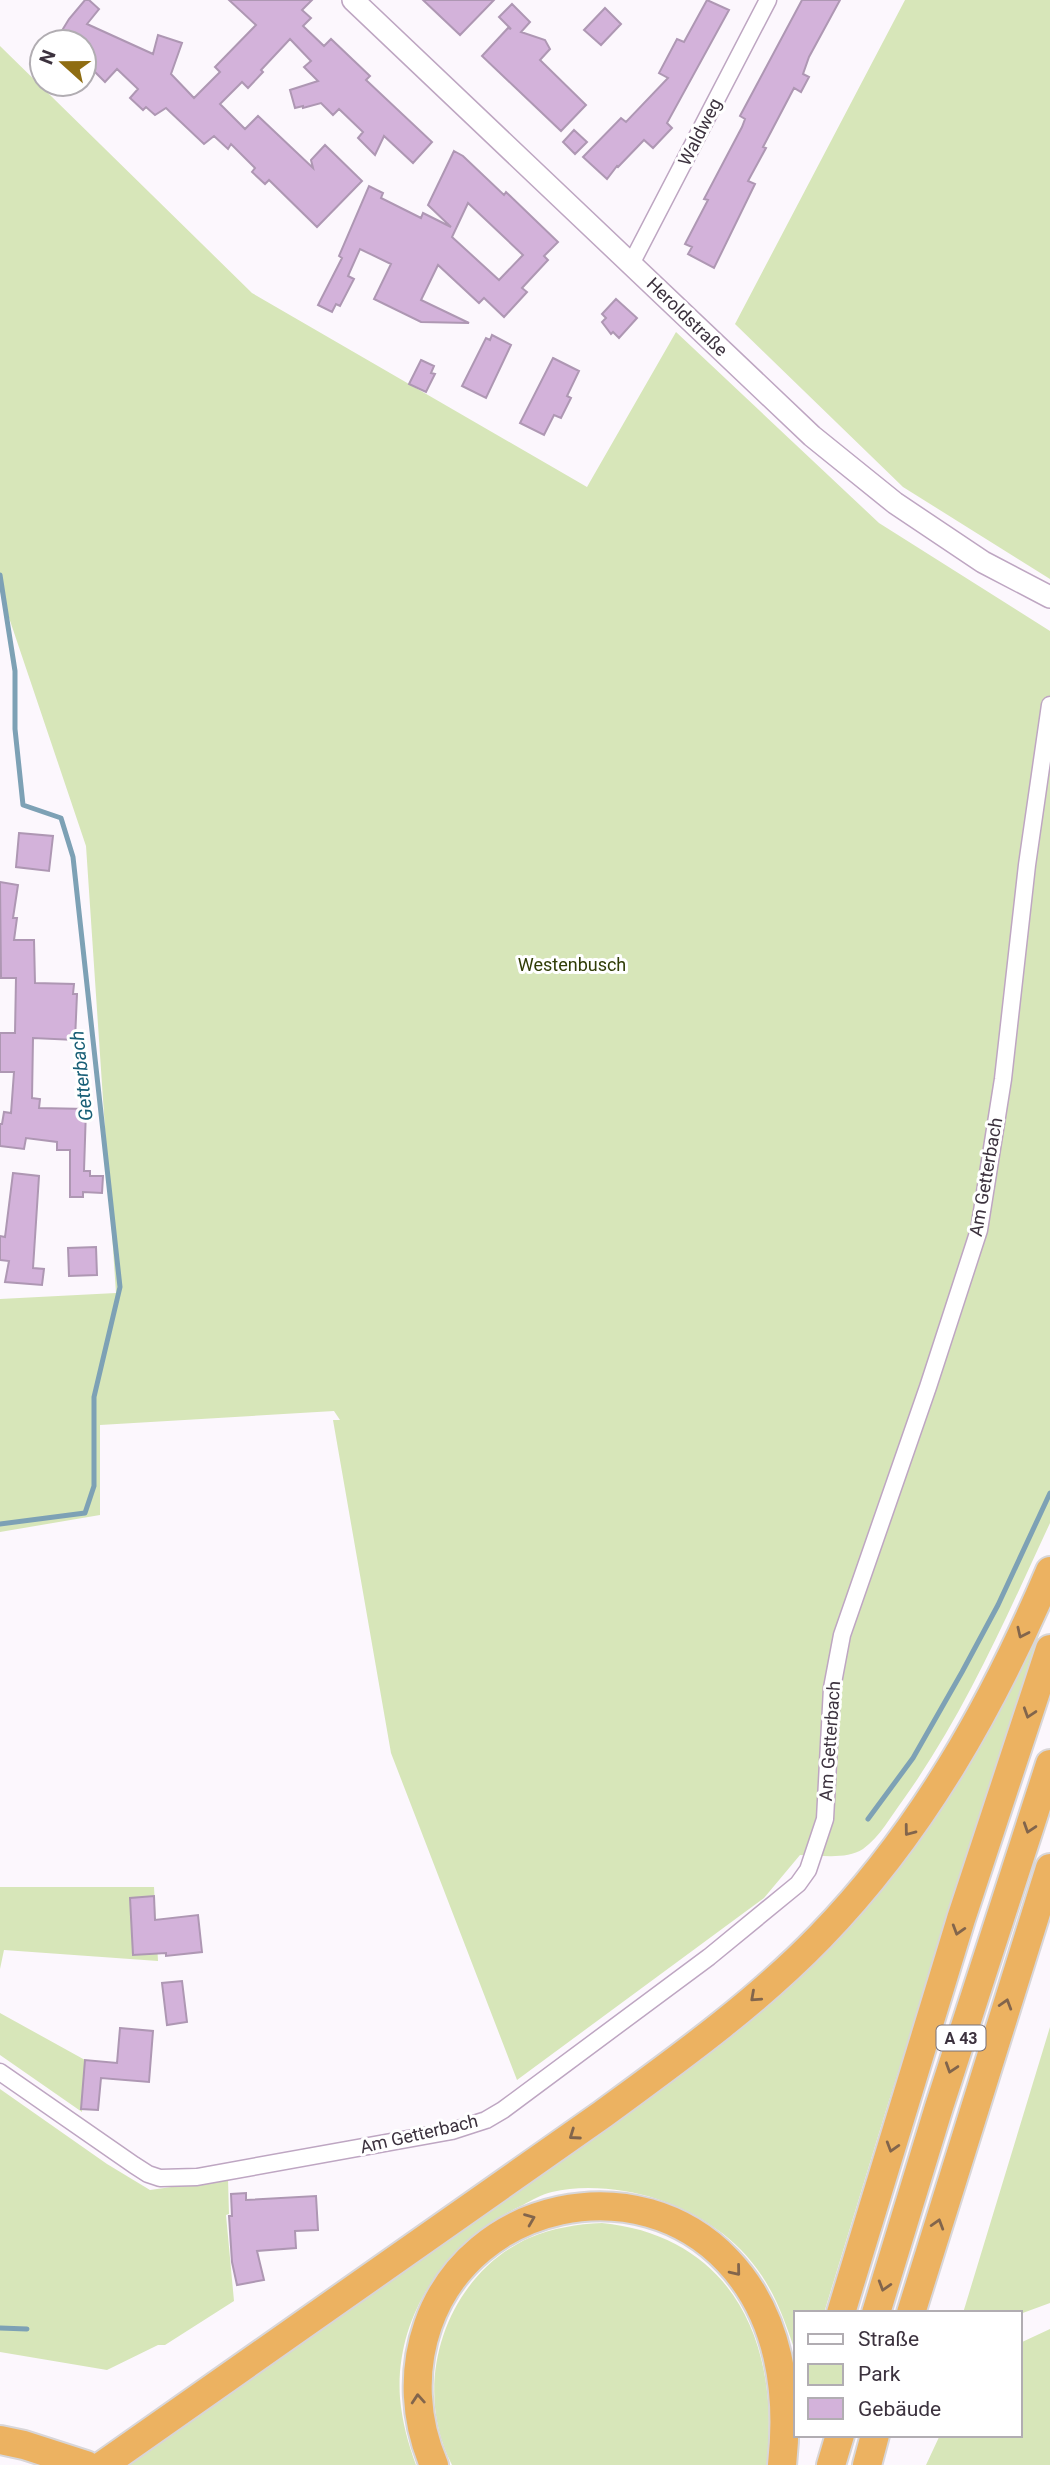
<svg xmlns="http://www.w3.org/2000/svg" width="1050" height="2465" font-family="Roboto,sans-serif">
<style>
.green{fill:#d7e6b9}
.lines{fill:none;stroke-linecap:round;stroke-linejoin:round}
.stream{stroke:#7da1b5;stroke-width:5}
.building{fill:#d3b2da;stroke:#ae97b3;stroke-width:2;fill-rule:evenodd}
.minor-casing{stroke:#bea6c2;stroke-width:19}
.secondary-casing{stroke:#bea6c2;stroke-width:24}
.motorway-casing{stroke:#d8d6d8;stroke-width:32}
.minor{stroke:#fff;stroke-width:16}
.secondary{stroke:#fff;stroke-width:21}
.motorway{stroke:#ecb261;stroke-width:28}
.oneway{stroke:#82654c}
.labels{text-anchor:middle;stroke-width:6;stroke-linejoin:round;paint-order:stroke}
.shield{fill:#fff;stroke:#767078;stroke-width:2}
.shield-label{font-size:16px;font-weight:bold;fill:#3c323e}
.street-label{font-size:18px;fill:#3c323e;stroke:#fff}
.park-label{font-size:18px;fill:#303d06;stroke:#fff}
.water-label{font-size:19px;font-style:italic;fill:#175e76;stroke:#fff}
</style>
<rect width="100%" height="100%" fill="#fcf7fd"/>
<path class="green" d="M 905,0 L 1050,0 L 1050,579 L 903,487 L 735,324 Z
M 0,46 L 252,293 L 587,487 L 676,332 L 879,523 L 1050,631 L 1050,1523 C 1006,1618 964,1715 903,1800 C 891,1816 880,1837 863,1849 C 846,1860 820,1855 800,1855 L 764,1898 L 517,2080 L 391,1753 L 333,1420 L 340,1420 L 334,1411 L 100,1425 L 100,1515 L 0,1532 L 0,1299 L 116,1293 L 86,846 L 0,591 Z
M 1050,1604 L 1029,1663 L 887,2107 L 824,2313 L 796,2313 L 796,2354 C 787,2327 778,2300 762,2276 C 738,2239 699,2213 657,2199 C 626,2189 585,2184 552,2192 C 542,2194 532,2200 523,2205 C 449,2238 394,2314 400,2398 C 402,2421 408,2443 416,2465 L 116,2465 L 817,1952 Z
M 0,1887 L 154,1887 L 158,1961 L 4,1950 L 0,1969 Z
M 0,2013 L 85,2060 L 82,2112 L 0,2055 Z
M 1050,2027 L 1050,2303 L 1020,2314 L 963,2313 Z
M 0,2089 L 107,2164 L 150,2190 L 228,2179 L 229,2214 L 226,2215 L 234,2301 L 165,2345 L 158,2345 L 107,2370 L 0,2352 Z
M 602,2223 C 703,2233 760,2301 768,2401 C 770,2422 768,2444 767,2465 L 452,2465 C 410,2385 445,2276 529,2238 C 553,2228 577,2224 602,2223 Z
M 1050,2329 L 1050,2465 L 926,2465 L 940,2435 L 1020,2435 L 1020,2343 Z"/>
<g class="lines">
<path class="stream" d="M 0,575 L 15,671 L 15,729 L 23,805 L 61,818 L 73,857 L 120,1287 L 94,1397 L 94,1486 L 85,1513 L 0,1524
M 868,1819 L 913,1758 L 962,1672 L 998,1605 L 1050,1493
M 0,2328 L 27,2329"/>
</g>
<path class="building" d="M 85,0 L 89,0 L 99,9 L 87,24 L 153,54 L 158,35 L 182,43 L 171,74 L 194,98 L 220,72 L 215,67 L 256,25 L 229,0 L 312,0 L 302,10 L 311,18 L 303,26 L 324,46 L 331,39 L 370,76 L 366,80 L 432,142 L 413,163 L 384,136 L 375,155 L 358,138 L 363,132 L 339,109 L 333,115 L 321,103 L 303,108 L 303,106 L 295,108 L 290,90 L 318,81 L 304,67 L 311,61 L 290,39 L 261,70 L 263,72 L 248,88 L 242,82 L 220,104 L 245,129 L 258,116 L 313,168 L 311,160 L 325,145 L 362,181 L 317,227 L 269,180 L 265,184 L 252,172 L 255,168 L 231,144 L 228,149 L 214,136 L 204,144 L 166,108 L 155,115 L 146,107 L 143,110 L 130,98 L 138,89 L 117,69 L 105,82 L 84,61 L 84,42 L 55,42 L 69,19 Z
M 423,0 L 494,0 L 460,35 Z
M 707,0 L 729,10 L 667,123 L 672,128 L 653,148 L 644,140 L 618,167 L 617,166 L 607,179 L 583,157 L 621,118 L 626,122 L 668,78 L 659,73 L 677,39 L 684,42 Z
M 802,0 L 840,0 L 809,57 L 803,74 L 809,77 L 801,92 L 794,88 L 763,147 L 766,148 L 748,181 L 755,184 L 714,268 L 688,254 L 692,247 L 685,244 L 708,200 L 704,199 L 742,127 L 745,119 L 740,116 Z
M 512,4 L 530,22 L 521,32 L 545,40 L 550,49 L 540,60 L 586,105 L 561,131 L 482,56 L 508,28 L 511,29 L 499,17 Z
M 605,8 L 621,24 L 601,45 L 584,30 Z
M 574,130 L 587,142 L 575,154 L 563,142 Z
M 454,151 L 463,156 L 504,195 L 506,192 L 558,242 L 544,256 L 548,260 L 522,288 L 527,292 L 504,317 L 484,298 L 479,303 L 438,265 L 421,300 L 469,323 L 421,322 L 374,299 L 391,264 L 360,249 L 348,276 L 354,279 L 340,306 L 336,304 L 332,312 L 318,305 L 342,258 L 339,256 L 369,186 L 383,193 L 381,198 L 421,218 L 423,213 L 451,227 L 428,205 ZM 468,203 L 523,255 L 499,280 L 452,237 Z
M 616,299 L 637,318 L 619,338 L 613,332 L 611,334 L 602,322 L 606,318 L 602,314 Z
M 492,335 L 511,345 L 486,398 L 462,386 L 486,338 L 490,340 Z
M 553,358 L 579,371 L 567,396 L 571,398 L 561,418 L 554,415 L 544,435 L 520,423 Z
M 421,360 L 434,366 L 431,373 L 435,374 L 426,392 L 409,384 Z
M 19,833 L 53,836 L 49,871 L 16,867 Z
M 0,882 L 18,885 L 13,918 L 17,918 L 14,940 L 34,940 L 35,983 L 74,984 L 73,994 L 77,994 L 75,1040 L 33,1038 L 32,1098 L 40,1099 L 39,1108 L 86,1109 L 84,1171 L 90,1171 L 90,1176 L 103,1176 L 102,1193 L 83,1192 L 83,1197 L 70,1197 L 70,1150 L 57,1150 L 57,1142 L 26,1138 L 24,1149 L 0,1146 L 0,1124 L 2,1124 L 4,1112 L 11,1113 L 14,1072 L 0,1072 L 0,1033 L 15,1033 L 16,978 L 1,978 Z
M 13,1173 L 39,1176 L 33,1268 L 44,1269 L 42,1285 L 5,1282 L 9,1261 L 0,1260 L 0,1236 L 5,1237 Z
M 96,1247 L 97,1275 L 69,1276 L 68,1248 Z
M 154,1896 L 155,1920 L 198,1915 L 202,1952 L 166,1956 L 166,1953 L 133,1955 L 130,1898 Z
M 182,1981 L 187,2022 L 167,2025 L 162,1983 Z
M 120,2028 L 153,2031 L 149,2082 L 101,2078 L 98,2110 L 81,2109 L 85,2060 L 117,2063 Z
M 246,2193 L 246,2200 L 316,2196 L 318,2230 L 295,2231 L 296,2248 L 257,2251 L 264,2280 L 237,2285 L 232,2262 L 229,2216 L 232,2216 L 231,2194 Z"/>
<g class="lines">
<defs>
<path id="minor" d="M 631,264 L 768,0
M 0,2072 L 134,2165 L 148,2174 L 160,2178 L 197,2177 L 452,2131 L 486,2120 L 503,2110 L 709,1957 L 798,1884 L 808,1870 L 825,1819 L 832,1688 L 842,1635 L 928,1387 L 979,1230 L 1003,1079 L 1027,865 L 1050,705"/>
<path id="secondary" d="M 353,0 L 812,436 L 895,503 L 983,562 L 1050,597"/>
<path id="motorway" d="M 841,2313 L 961,1919 L 1050,1649
M 876,2313 L 939,2107 L 1050,1764
M 911,2313 L 1050,1868
M 0,2440 L 24,2445 L 86,2465
M 103,2465 L 603,2114 C 678,2059 755,2004 820,1937 C 922,1832 993,1705 1050,1571
M 434,2465 C 415,2421 412,2371 428,2325 C 471,2201 638,2165 728,2261 C 780,2316 790,2393 782,2465
M 831,2465 L 840,2435
M 867,2465 L 875,2435"/>
</defs>
<use href="#minor" class="minor-casing"/>
<use href="#secondary" class="secondary-casing"/>
<use href="#motorway" class="motorway-casing"/>
<use href="#minor" class="minor"/>
<use href="#secondary" class="secondary"/>
<use href="#motorway" class="motorway"/>
</g>
<defs><path id="oneway-chevron" d="M-2-3.5L2.5 0L-2 3.5" fill="none" stroke-width="1.6" stroke-linecap="round" stroke-linejoin="round" transform="scale(1.75)"/></defs>
<g class="oneway">
<use href="#oneway-chevron" transform="translate(1022 1633) rotate(115)"/>
<use href="#oneway-chevron" transform="translate(1029 1713) rotate(108)"/>
<use href="#oneway-chevron" transform="translate(1029 1828) rotate(108)"/>
<use href="#oneway-chevron" transform="translate(909 1831) rotate(127)"/>
<use href="#oneway-chevron" transform="translate(958 1930) rotate(107)"/>
<use href="#oneway-chevron" transform="translate(755 1997) rotate(138)"/>
<use href="#oneway-chevron" transform="translate(1006 2004) rotate(-73)"/>
<use href="#oneway-chevron" transform="translate(951 2068) rotate(108)"/>
<use href="#oneway-chevron" transform="translate(574 2135) rotate(145)"/>
<use href="#oneway-chevron" transform="translate(892 2147) rotate(107)"/>
<use href="#oneway-chevron" transform="translate(530 2219) rotate(-22)"/>
<use href="#oneway-chevron" transform="translate(938 2224) rotate(-73)"/>
<use href="#oneway-chevron" transform="translate(736 2271) rotate(51)"/>
<use href="#oneway-chevron" transform="translate(884 2286) rotate(107)"/>
<use href="#oneway-chevron" transform="translate(418 2399) rotate(-94)"/>
</g>
<g class="labels">
<rect class="shield" x="936.5" y="2025.5" width="49" height="25" rx="5"/>
<g class="shield-label">
<text x="961" y="2044">A 43</text>
</g>
<g class="street-label">
<text transform="translate(700 132) rotate(-63)" y="6">Waldweg</text>
<text transform="translate(687 317) rotate(44)" y="6">Heroldstraße</text>
<text transform="translate(986 1177) rotate(-80)" y="6">Am Getterbach</text>
<text transform="translate(830 1741) rotate(-86)" y="6">Am Getterbach</text>
<text transform="translate(419 2134) rotate(-13)" y="6">Am Getterbach</text>
</g>
<g class="park-label">
<text x="572" y="971">Westenbusch</text>
</g>
<g class="water-label">
<text transform="translate(81 1076) rotate(-96)" y="7">Getterbach</text>
</g>
</g>
<rect x="794" y="2311" width="228" height="126" fill="#ffffff" stroke="#b1adb2" stroke-width="2"/>
<rect x="808" y="2334" width="35" height="10" fill="#ffffff" stroke="#b1adb2" stroke-width="2"/>
<text x="858" y="2346" font-size="21" fill="#3c323e">Straße</text>
<rect x="808" y="2364" width="35" height="21" fill="#d7e6b9" stroke="#b1adb2" stroke-width="2"/>
<text x="858" y="2381" font-size="21" fill="#3c323e">Park</text>
<rect x="808" y="2398" width="35" height="21" fill="#d3b2da" stroke="#b1adb2" stroke-width="2"/>
<text x="858" y="2416" font-size="21" fill="#3c323e">Gebäude</text>
<g transform="translate(63 63) rotate(291)"><circle r="33" fill="#ffffff" stroke="#b1adb2" stroke-width="2"/>
<path d="M0-5L12 26L0 18L-12 26Z" fill="#8f6d12"/>
<text y="-10" font-size="19" font-weight="bold" text-anchor="middle" fill="#3c323e">N</text>
</g>
</svg>
